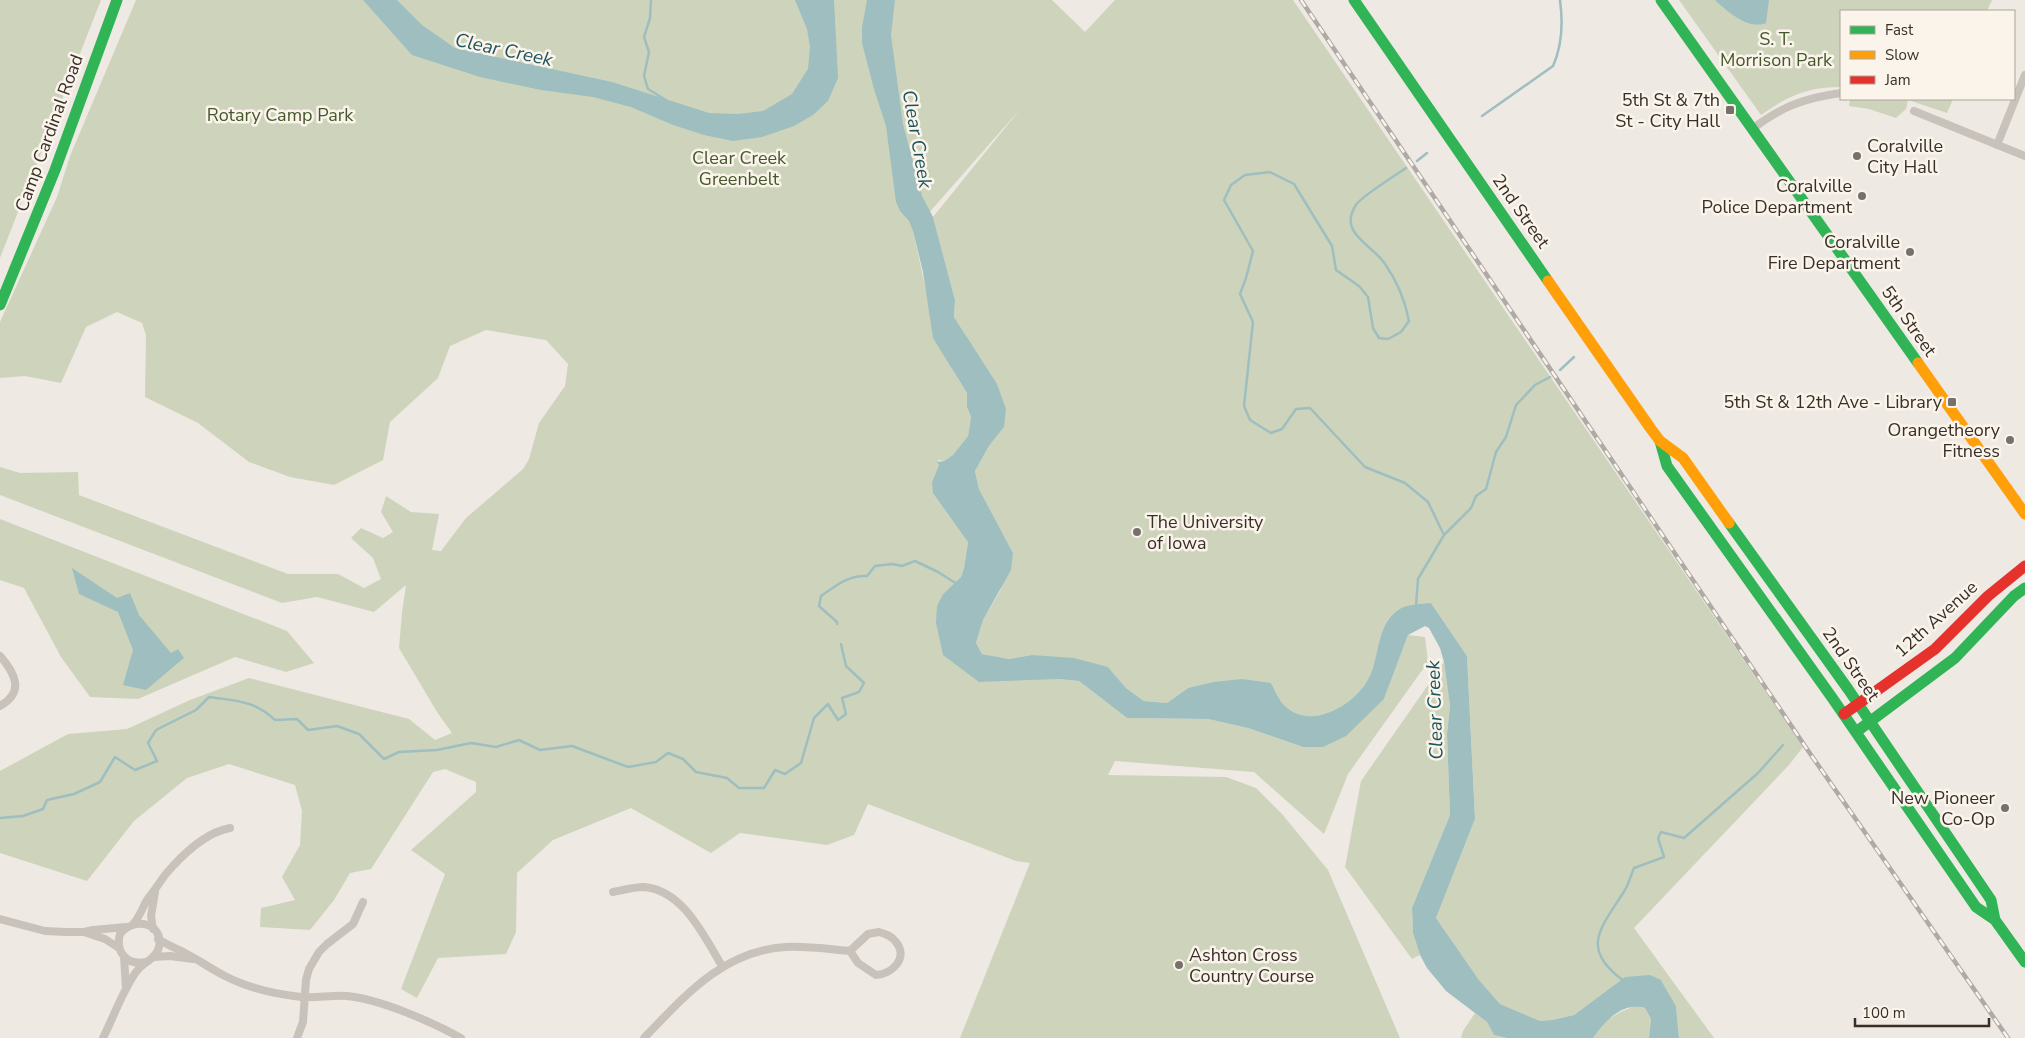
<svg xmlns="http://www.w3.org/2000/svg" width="2025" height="1038" font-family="'Nunito Sans',sans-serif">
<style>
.green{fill:#ced4bc}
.water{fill:#9ebec0}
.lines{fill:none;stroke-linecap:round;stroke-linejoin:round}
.stream{stroke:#9ebec0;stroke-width:2.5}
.street{stroke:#c8c2bb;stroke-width:8}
.fast{stroke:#30b455;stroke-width:11}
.slow{stroke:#ff9f0a;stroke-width:11}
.jam{stroke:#e5322d;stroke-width:11}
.rail-casing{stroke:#afaaa6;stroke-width:4.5}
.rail{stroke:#faf4eb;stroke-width:2.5;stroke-dasharray:8;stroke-linecap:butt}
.poi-dot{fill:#78706a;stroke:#faf4eb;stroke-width:2}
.labels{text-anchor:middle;stroke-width:5;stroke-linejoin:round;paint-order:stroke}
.park-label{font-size:18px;fill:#45582c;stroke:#faf4eb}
.poi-label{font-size:18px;fill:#392f29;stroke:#faf4eb;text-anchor:end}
.street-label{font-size:18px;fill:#392f29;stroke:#faf4eb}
.water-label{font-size:19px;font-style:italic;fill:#1d545c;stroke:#faf4eb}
</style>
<rect width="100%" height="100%" fill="#eee9e3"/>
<path class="green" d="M 0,0 L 101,0 L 0,258 Z
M 136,0 L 1052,0 L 1085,32 L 1115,0 L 1293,0 L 1803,747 L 1789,765 L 1634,928 L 1714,1038 L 1679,1038 L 1676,1006 L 1661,980 L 1625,977 L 1574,1015 L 1552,1020 L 1540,1021 L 1500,1004 L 1479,980 L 1436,918 L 1475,819 L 1467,656 L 1431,603 C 1423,604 1404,606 1398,610 C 1374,626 1381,661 1366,683 C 1350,707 1310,730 1285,706 C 1279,701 1275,690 1271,683 L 1188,688 L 1167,703 L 1144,701 L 1126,688 L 1108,667 L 1032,655 L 1009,659 L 982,654 L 976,643 L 983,620 L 1000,591 L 1013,553 L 979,489 L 975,471 L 989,446 L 1004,427 L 965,334 L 954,317 L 955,300 L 933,217 L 1021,108 L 913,231 L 929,304 L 954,372 L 967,393 L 967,407 L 971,417 L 968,436 L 953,455 L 944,461 L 938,460 L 939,465 L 932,483 L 968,542 L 964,568 L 961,577 L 943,594 L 943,655 L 1058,679 L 1079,681 L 1127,718 L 1208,719 L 1248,728 L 1303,747 L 1384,699 L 1408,635 L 1425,637 L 1428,662 L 1348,774 L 1324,834 L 1254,772 L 1115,761 L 1108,775 L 1226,777 L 1256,788 L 1282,814 L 1328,870 L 1400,1038 L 960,1038 L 1030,863 L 1016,861 L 868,804 L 854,835 L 827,845 L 740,833 L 711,853 L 631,808 L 553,840 L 517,873 L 516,932 L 506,954 L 438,958 L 417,998 L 401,989 L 445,874 L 411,850 L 476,792 L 476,782 L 445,769 L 433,772 L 371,869 L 350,873 L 334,900 L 310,930 L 260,927 L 261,908 L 295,900 L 282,877 L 300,845 L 302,811 L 295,785 L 229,764 L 187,778 L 134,821 L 87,881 L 0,853 L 0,771 L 68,734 L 127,729 L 190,700 L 249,678 L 409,719 L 435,740 L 452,733 L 437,712 L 399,648 L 402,612 L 406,585 L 374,612 L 317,597 L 282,603 L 0,495 L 0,467 L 20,473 L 78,472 L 79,495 L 288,574 L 338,574 L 364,588 L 381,579 L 373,558 L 351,538 L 361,528 L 383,538 L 393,532 L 381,512 L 386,496 L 411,512 L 439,514 L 432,550 L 441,551 L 466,518 L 523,469 L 529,459 L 539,423 L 565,386 L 568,364 L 546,340 L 486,330 L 450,346 L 438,378 L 390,422 L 383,460 L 334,485 L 290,477 L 249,462 L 198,423 L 145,397 L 146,335 L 142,323 L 117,312 L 86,327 L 61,383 L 25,376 L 0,378 L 0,322 L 57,197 L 70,156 Z
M 1679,0 L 1992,0 L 1987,11 L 1841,11 L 1841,87 C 1807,87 1788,96 1761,115 Z
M 1850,99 L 1953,99 L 1947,113 L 1908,100 L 1906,109 L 1896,118 L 1869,109 L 1849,106 Z
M 0,519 L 287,631 L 314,663 L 286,672 L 235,657 L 138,699 L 90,697 L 61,657 L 24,588 L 0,580 Z
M 1444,662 L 1450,706 L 1447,734 L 1450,815 L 1412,908 L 1413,933 L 1420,955 L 1412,959 L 1345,867 L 1361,781 Z
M 1635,1006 L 1645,1008 L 1651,1019 L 1649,1038 L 1593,1038 C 1606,1019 1614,1014 1635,1006 Z
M 1475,1013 L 1487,1022 L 1494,1035 L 1507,1038 L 1461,1038 L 1463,1031 Z"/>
<path class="water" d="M 363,0 L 397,0 L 422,25 L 455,48 L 612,82 L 709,113 L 738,114 L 763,111 L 792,94 L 808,69 L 810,47 L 807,29 L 795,0 L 834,0 L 838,78 L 828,101 L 813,115 L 794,126 L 762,137 L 733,141 L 704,135 L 673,125 L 631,107 L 593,97 L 541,90 L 480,77 L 412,55 Z
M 867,0 L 895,0 L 891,35 L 903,124 L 922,196 L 933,217 L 955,300 L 954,317 L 997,384 L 1006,409 L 1004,427 L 989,446 L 975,471 L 979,489 L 1013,553 L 1011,570 L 983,620 L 976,643 L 982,654 L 1009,659 L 1032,655 L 1074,658 L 1108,667 L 1126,688 L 1144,701 L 1167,703 L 1188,688 L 1214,682 L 1242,679 L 1271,683 C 1275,690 1279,701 1285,706 C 1310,730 1350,707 1366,683 C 1381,660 1374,627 1398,610 C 1406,604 1421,604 1431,603 L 1467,656 L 1475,819 L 1436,918 L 1479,980 L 1500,1004 L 1540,1021 L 1552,1020 L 1574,1015 L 1625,977 L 1650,975 L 1661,980 L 1676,1006 L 1679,1038 L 1649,1038 L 1651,1019 L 1645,1008 C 1622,1002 1605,1021 1593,1038 L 1507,1038 L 1494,1035 L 1487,1022 L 1446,991 L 1427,968 L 1420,955 L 1413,933 L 1412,908 L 1450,815 L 1447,734 L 1450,706 L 1444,662 L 1440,648 L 1429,628 L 1425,626 L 1408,635 L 1384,699 L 1346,736 L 1323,747 L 1303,747 L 1248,728 L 1208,719 L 1127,718 L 1079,681 L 1058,679 L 979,682 L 943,655 L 936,623 L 937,606 L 943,594 L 961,577 L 964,568 L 968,542 L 933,493 L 932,482 L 939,465 L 937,462 L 944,461 L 953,455 L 968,436 L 971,417 L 967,407 L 967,393 L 933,338 L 923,272 L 913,231 L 909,221 L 900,211 L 896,202 L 886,126 L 874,89 L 862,43 L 862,27 Z
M 1715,0 L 1769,0 L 1766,23 C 1748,30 1728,12 1715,0 Z
M 72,568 L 117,598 L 130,593 L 139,615 L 171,653 L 178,649 L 184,658 L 146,690 L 123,685 L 133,650 L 118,612 L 79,594 Z"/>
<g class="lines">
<path class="stream" d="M 651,0 L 650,18 L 644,37 L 649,52 L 644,76 L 648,89 L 666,100
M 1482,116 L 1553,66 C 1562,46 1563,22 1560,0
M 1417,161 L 1427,153
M 1406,168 C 1396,175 1360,197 1356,205 C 1337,233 1373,245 1385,264 C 1397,281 1405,300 1409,321 L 1401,332 L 1388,339 L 1379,338 L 1373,328 L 1368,297 L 1359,286 L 1336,270 L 1332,246 L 1294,184 L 1270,172 L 1245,175 L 1231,185 L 1224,200 L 1253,251 L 1246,278 L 1240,294 L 1253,322 L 1244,406 L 1250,420 L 1271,433 L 1282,429 L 1296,409 L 1310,408 L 1365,467 L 1405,483 L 1428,502 L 1444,535 L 1418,579 L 1416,606
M 1560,370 L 1574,357
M 1444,535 L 1471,508 L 1476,496 L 1486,489 L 1496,452 L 1506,437 L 1516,405 L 1535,385 L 1550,377
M 837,624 L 837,622 L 819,606 L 821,596 C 836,586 848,575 867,576 L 875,566 L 892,564 L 902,566 L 915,561 L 938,572 L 957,584
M 0,818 L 23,816 L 43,809 L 47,800 L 74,794 L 100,782 L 115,757 L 135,770 L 157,761 L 148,743 L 156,730 L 196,710 L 209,697 C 236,701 254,700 275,720 L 297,719 L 308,730 L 337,726 L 359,734 L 384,759 L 399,752 L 437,750 L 471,743 L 496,747 L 519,740 L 540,750 L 572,746 L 628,767 L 656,762 L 668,753 L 683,759 L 696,772 L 727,778 L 739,788 L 764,788 L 775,770 L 785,774 L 801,763 L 814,718 L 828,704 L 838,720 L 846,714 L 842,698 L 859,692 L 864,683 L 846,666 L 841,644
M 1624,981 C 1578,948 1602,927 1625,890 C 1629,883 1631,875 1634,868 L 1664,857 L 1658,838 L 1661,832 L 1684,838 L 1758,773 L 1783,745"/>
<path class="street" d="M 1914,111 L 2025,156
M 1752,129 C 1781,107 1804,98 1841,93
M 1997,145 L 2025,75
M 0,656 C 15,673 25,692 0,706
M 613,892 C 623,890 634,887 644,887 C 683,890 704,936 722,966
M 0,919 L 45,931 L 66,932 L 84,932 L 93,930 L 126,927
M 134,923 C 141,915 144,903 149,897 C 155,890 160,882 165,875 C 181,856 206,832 230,828
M 153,929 L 151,916 L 155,892
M 84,932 L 105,939 L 119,948
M 879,932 C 886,934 892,936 896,942 C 909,958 892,974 876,975 L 858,963 L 850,951 L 868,934 Z
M 158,939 C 167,945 176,948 185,953 C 199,960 211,969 225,976 C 248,988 275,994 301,997 C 317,998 332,995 347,996 C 380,999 432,1022 461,1038
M 124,957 L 126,988
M 153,957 L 170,956 L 193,959
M 103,1038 C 114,1016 122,992 136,972 C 143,962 156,959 159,947 C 164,923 134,916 120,934 C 115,952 127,966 146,962
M 297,1038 L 303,1022 L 306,980 L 309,969 L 319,952 L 327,944 L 353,924 L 363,902
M 644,1038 C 684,997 722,951 785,947 C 806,946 828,949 850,951"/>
<path class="fast" d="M 1354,0 L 1548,281
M 1661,0 L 1918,363
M 0,305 L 55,170 L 117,0
M 1660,441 L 1667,466 L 1833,699 L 1976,907 L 1995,920 L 2025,962
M 1729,523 L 1848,689 L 1991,900 L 1995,920
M 1856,732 L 1955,658 L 2014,596 L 2025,588"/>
<path class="slow" d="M 1548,281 L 1651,429 L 1660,441 L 1683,458 L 1729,523
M 1918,363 L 2025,514"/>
<path class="jam" d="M 1844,714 L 1935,649 L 1988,596 L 2025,566"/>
<defs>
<path id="rail" d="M 1301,0 L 1809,752 L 2008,1038"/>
</defs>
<use href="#rail" class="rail-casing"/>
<use href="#rail" class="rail"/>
</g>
<g class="poi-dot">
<rect x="1725" y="105" width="10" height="10" rx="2.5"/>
<circle cx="1857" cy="156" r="5"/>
<circle cx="1862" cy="196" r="5"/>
<circle cx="1910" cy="252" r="5"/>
<rect x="1947" y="397" width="10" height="10" rx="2.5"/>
<circle cx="2010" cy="440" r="5"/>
<circle cx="1137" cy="532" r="5"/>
<circle cx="2005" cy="808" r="5"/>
<circle cx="1179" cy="965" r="5"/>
</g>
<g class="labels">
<g class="park-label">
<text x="1776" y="45">S. T.<tspan x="1776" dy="21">Morrison Park</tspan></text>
<text x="280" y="121">Rotary Camp Park</text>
<text x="739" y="164">Clear Creek<tspan x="739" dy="21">Greenbelt</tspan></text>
</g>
<g class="poi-label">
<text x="1720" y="106">5th St &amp; 7th<tspan x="1720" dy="21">St - City Hall</tspan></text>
<text x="1867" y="152" text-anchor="start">Coralville<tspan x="1867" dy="21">City Hall</tspan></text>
<text x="1852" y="192">Coralville<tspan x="1852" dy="21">Police Department</tspan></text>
<text x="1900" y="248">Coralville<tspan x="1900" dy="21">Fire Department</tspan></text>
<text x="1942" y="408">5th St &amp; 12th Ave - Library</text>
<text x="2000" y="436">Orangetheory<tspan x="2000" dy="21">Fitness</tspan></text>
<text x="1147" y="528" text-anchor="start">The University<tspan x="1147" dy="21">of Iowa</tspan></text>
<text x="1995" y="804">New Pioneer<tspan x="1995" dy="21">Co-Op</tspan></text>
<text x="1189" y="961" text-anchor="start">Ashton Cross<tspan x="1189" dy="21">Country Course</tspan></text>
</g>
<g class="street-label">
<text transform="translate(49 133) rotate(-70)" y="6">Camp Cardinal Road</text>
<text transform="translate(1521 211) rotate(55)" y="6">2nd Street</text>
<text transform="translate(1909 321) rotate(55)" y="6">5th Street</text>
<text transform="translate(1936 619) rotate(-42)" y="6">12th Avenue</text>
<text transform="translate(1851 664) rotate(55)" y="6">2nd Street</text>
</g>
<g class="water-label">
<text transform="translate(504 49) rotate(12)" y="7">Clear Creek</text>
<text transform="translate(918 139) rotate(80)" y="7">Clear Creek</text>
<text transform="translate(1434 710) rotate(-92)" y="7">Clear Creek</text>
</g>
</g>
<rect x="1840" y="10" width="175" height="90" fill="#faf4eb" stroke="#ada59d"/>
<rect x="1850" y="26" width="25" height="8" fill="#30b455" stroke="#ada59d"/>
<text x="1885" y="35" font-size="15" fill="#392f29">Fast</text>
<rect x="1850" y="51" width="25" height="8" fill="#ff9f0a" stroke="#ada59d"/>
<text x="1885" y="60" font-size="15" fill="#392f29">Slow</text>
<rect x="1850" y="76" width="25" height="8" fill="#e5322d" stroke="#ada59d"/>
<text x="1885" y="85" font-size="15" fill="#392f29">Jam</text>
<path d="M1855 1018v8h134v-8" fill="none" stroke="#392f29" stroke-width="2.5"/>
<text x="1862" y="1018" font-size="15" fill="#392f29" stroke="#faf4eb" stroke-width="4" paint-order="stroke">100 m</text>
</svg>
